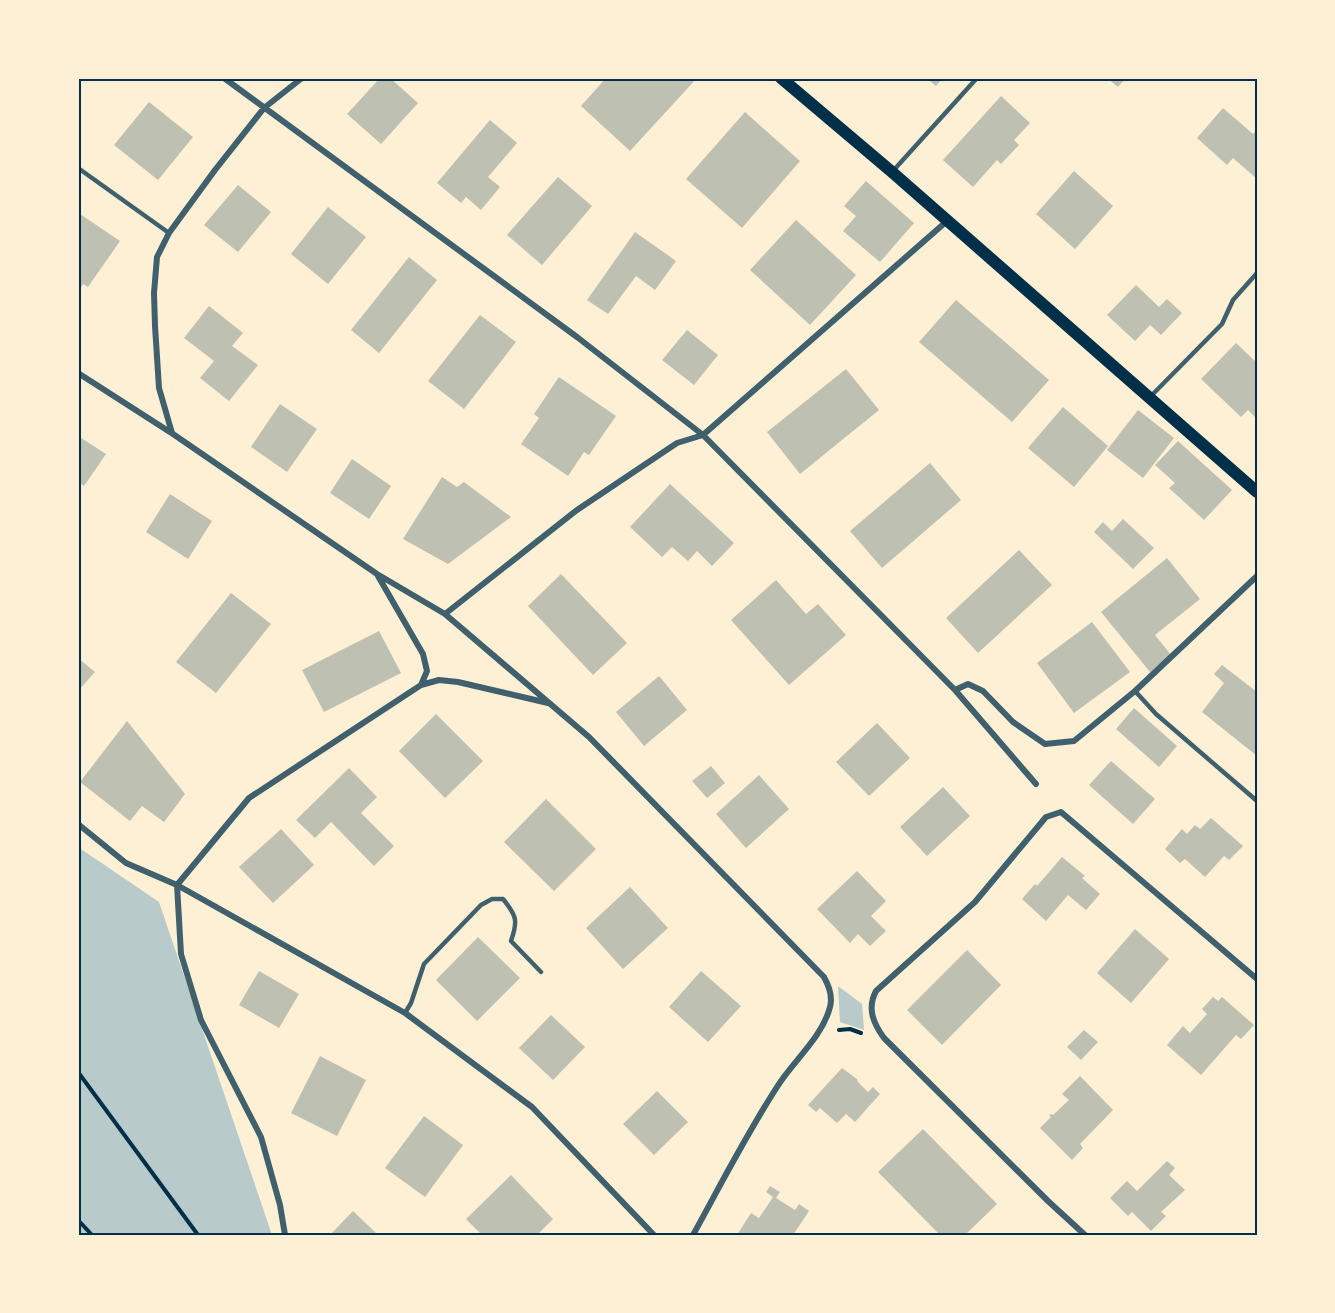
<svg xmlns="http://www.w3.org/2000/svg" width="1335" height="1313" font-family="Ubuntu,sans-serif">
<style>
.green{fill:#b9caca}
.building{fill:#bec0b2}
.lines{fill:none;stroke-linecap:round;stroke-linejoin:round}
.path{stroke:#003049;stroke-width:4}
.service{stroke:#3f606c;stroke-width:4.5}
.minor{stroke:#3f606c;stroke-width:6}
.secondary{stroke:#003049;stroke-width:12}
.neatline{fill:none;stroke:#003049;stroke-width:2}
</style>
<rect width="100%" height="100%" fill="#fdf0d5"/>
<path class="green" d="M 78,847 L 159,902 L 272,1235 L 78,1235 Z
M 838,986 L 862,1004 L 864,1030 L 840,1022 Z"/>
<path class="building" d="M 380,78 L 390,78 L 418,103 L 381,144 L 347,114 Z
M 606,78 L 697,78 L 630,151 L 581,106 Z
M 926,78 L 943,78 L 936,86 Z
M 1107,78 L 1126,78 L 1118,87 Z
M 1001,96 L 1030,123 L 1014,140 L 1019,145 L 1001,164 L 997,160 L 973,187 L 943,160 Z
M 149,102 L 193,137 L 158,180 L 114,145 Z
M 1223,108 L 1253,134 L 1257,129 L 1257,179 L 1233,158 L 1227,165 L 1197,138 Z
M 745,112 L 800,161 L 742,228 L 686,179 Z
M 490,120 L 517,143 L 488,177 L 500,187 L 481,210 L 466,197 L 461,203 L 437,183 Z
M 1074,171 L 1113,206 L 1075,249 L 1036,214 Z
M 558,177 L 592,206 L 542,265 L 507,235 Z
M 866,181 L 914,223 L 880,262 L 843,231 L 856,216 L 844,206 Z
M 238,185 L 271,212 L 238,252 L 204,225 Z
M 328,207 L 366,237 L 328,284 L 291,254 Z
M 80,214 L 120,241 L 88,287 L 83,284 L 78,292 L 78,218 Z
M 796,220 L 856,275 L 810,325 L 750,270 Z
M 635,232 L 676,261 L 655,290 L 636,276 L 608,314 L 587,300 Z
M 409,257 L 437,280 L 379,353 L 351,330 Z
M 1136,285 L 1159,307 L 1167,299 L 1182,313 L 1161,335 L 1150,325 L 1135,341 L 1107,315 Z
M 956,300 L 1049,380 L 1012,422 L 919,342 Z
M 209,306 L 243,333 L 232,346 L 258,365 L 229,401 L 200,378 L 214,361 L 184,338 Z
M 480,315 L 516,342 L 464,409 L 428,381 Z
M 687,330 L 718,355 L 694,385 L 662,360 Z
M 1236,343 L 1257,363 L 1257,419 L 1248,410 L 1241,417 L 1201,379 Z
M 846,369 L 879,410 L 800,474 L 767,432 Z
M 559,377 L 616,416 L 589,455 L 584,452 L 568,476 L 521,444 L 539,418 L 534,414 Z
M 280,404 L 317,429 L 287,472 L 251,447 Z
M 1063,407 L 1108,446 L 1074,487 L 1028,448 Z
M 1138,410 L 1174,438 L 1143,478 L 1107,450 Z
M 78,436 L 106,454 L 84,486 L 78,482 Z
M 1178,441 L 1232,490 L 1204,520 L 1169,488 L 1175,483 L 1155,465 Z
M 352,459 L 391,486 L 369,519 L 330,493 Z
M 930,463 L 961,500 L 882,568 L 850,531 Z
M 442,477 L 457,487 L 464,482 L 511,517 L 448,564 L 403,539 Z
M 670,484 L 734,543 L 712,566 L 697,551 L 688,561 L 672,547 L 662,557 L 630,527 Z
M 170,494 L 212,521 L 188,559 L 146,532 Z
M 1123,519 L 1154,548 L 1133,569 L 1094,532 L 1103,522 L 1112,531 Z
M 1019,550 L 1052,585 L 978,653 L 946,618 Z
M 1167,558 L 1200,599 L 1155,635 L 1171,655 L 1150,672 L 1101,612 Z
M 561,574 L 627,643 L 593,675 L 528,606 Z
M 776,580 L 806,614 L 818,604 L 846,635 L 789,685 L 731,620 Z
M 231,593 L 271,624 L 216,693 L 176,662 Z
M 1092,622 L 1130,672 L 1074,713 L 1037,663 Z
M 379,631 L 401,673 L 324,712 L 302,670 Z
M 78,658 L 95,672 L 78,691 Z
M 1222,665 L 1257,692 L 1257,756 L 1202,712 L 1224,683 L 1214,674 Z
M 659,676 L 687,710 L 644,746 L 616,712 Z
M 1134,708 L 1177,746 L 1159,767 L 1116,729 Z
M 436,714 L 483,761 L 445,798 L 399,751 Z
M 127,721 L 185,794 L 164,822 L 142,806 L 130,821 L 80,782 Z
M 877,723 L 910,758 L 869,796 L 836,762 Z
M 1111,761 L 1155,799 L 1133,824 L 1089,785 Z
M 711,766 L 725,783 L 707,798 L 692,781 Z
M 349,768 L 377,797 L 361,813 L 394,846 L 374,866 L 331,822 L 315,838 L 296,820 Z
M 759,775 L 789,809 L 746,848 L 716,814 Z
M 943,787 L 970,816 L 927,856 L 900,827 Z
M 546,799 L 596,849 L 554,891 L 504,842 Z
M 1211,818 L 1243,846 L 1229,860 L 1224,856 L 1205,877 L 1185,859 L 1180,863 L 1165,849 L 1182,829 L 1187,834 L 1195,825 L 1200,829 Z
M 281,829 L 314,865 L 273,903 L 239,867 Z
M 1062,857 L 1085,876 L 1082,878 L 1100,894 L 1086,910 L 1068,895 L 1046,921 L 1022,899 L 1035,884 L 1037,886 Z
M 857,871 L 886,901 L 871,916 L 886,931 L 870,946 L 858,934 L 850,943 L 817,909 Z
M 630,887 L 668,928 L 623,969 L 586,928 Z
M 1135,929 L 1169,959 L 1131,1003 L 1097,973 Z
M 478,937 L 520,978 L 477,1021 L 436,980 Z
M 967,950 L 1001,985 L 942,1045 L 907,1010 Z
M 259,971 L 299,994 L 279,1028 L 239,1005 Z
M 701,971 L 741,1006 L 708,1042 L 669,1007 Z
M 1213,997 L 1218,1001 L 1222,997 L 1254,1025 L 1241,1039 L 1236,1035 L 1201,1075 L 1167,1045 L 1183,1026 L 1190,1033 L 1207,1014 L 1202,1009 Z
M 551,1015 L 585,1047 L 553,1080 L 519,1048 Z
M 1084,1030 L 1098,1042 L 1081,1060 L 1067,1047 Z
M 320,1056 L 366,1080 L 337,1136 L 291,1113 Z
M 842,1068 L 857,1079 L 858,1082 L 868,1092 L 873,1087 L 880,1094 L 855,1122 L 846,1114 L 837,1123 L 820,1108 L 816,1112 L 808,1105 Z
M 1080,1076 L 1113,1110 L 1080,1144 L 1083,1148 L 1072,1160 L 1040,1128 L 1051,1117 L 1049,1116 L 1051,1114 L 1053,1115 L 1069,1100 L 1062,1094 Z
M 657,1091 L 688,1122 L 654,1155 L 623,1124 Z
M 424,1116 L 463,1145 L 425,1197 L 385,1168 Z
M 923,1129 L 997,1204 L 965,1235 L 940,1235 L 878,1172 Z
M 1167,1161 L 1175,1168 L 1169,1175 L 1185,1190 L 1161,1212 L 1166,1216 L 1151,1231 L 1132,1212 L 1128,1216 L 1110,1198 L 1127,1181 L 1137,1191 Z
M 511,1175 L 553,1219 L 537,1235 L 482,1235 L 466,1219 Z
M 770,1186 L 780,1192 L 776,1198 L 795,1210 L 799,1204 L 809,1211 L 793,1235 L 737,1235 L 751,1213 L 759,1218 L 773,1197 L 766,1192 Z
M 353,1211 L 376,1233 L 378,1235 L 330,1235 Z"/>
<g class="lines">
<path class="path" d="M 839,1030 L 850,1029 L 861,1033
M 78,1072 L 198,1235
M 78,1220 L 92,1235"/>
<path class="service" d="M 78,168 L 169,233
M 892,172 L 977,78
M 1150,397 L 1222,324 L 1233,300 L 1257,273
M 1135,691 L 1156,714 L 1257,801
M 405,1013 L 411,1003 L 424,964 L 481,905 L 492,899 L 503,899 C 517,916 518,921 511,941 L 541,972"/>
<path class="minor" d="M 224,78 L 577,337 L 703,435 L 955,690 L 1036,784
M 78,373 L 173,434 L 377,574 L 445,614 L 589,737 L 824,977 C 829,986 833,996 830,1007 C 822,1038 793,1061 777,1087 C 746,1135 720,1186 693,1235
M 172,433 L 159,388 L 155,326 L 154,293 L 157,257 L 169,233 L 215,170 L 264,108 L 302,78
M 378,576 L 423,654 L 427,671 L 421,685
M 445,614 L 577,510 L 677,443 L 703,435 L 947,221
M 955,690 L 968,684 L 983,691 L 1013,722 L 1045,744 L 1074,741 L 1135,691 L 1257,576
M 78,824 L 126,863 L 177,885 L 405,1013 L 532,1107 L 654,1235
M 177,885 L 249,798 L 421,685 L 439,680 L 458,682 L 548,703
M 177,885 L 181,954 L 201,1020 L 261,1137 L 280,1205 L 285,1235
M 1085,1235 L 1048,1201 L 884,1038 C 873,1023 867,1008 876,991 L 975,902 L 1046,817 L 1061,812 L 1257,979"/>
<path class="secondary" d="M 781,78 L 892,172 L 1257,492"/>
</g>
<rect width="1335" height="1313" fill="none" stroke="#fdf0d5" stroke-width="159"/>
<rect x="80" y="80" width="1176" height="1154" class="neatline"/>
</svg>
